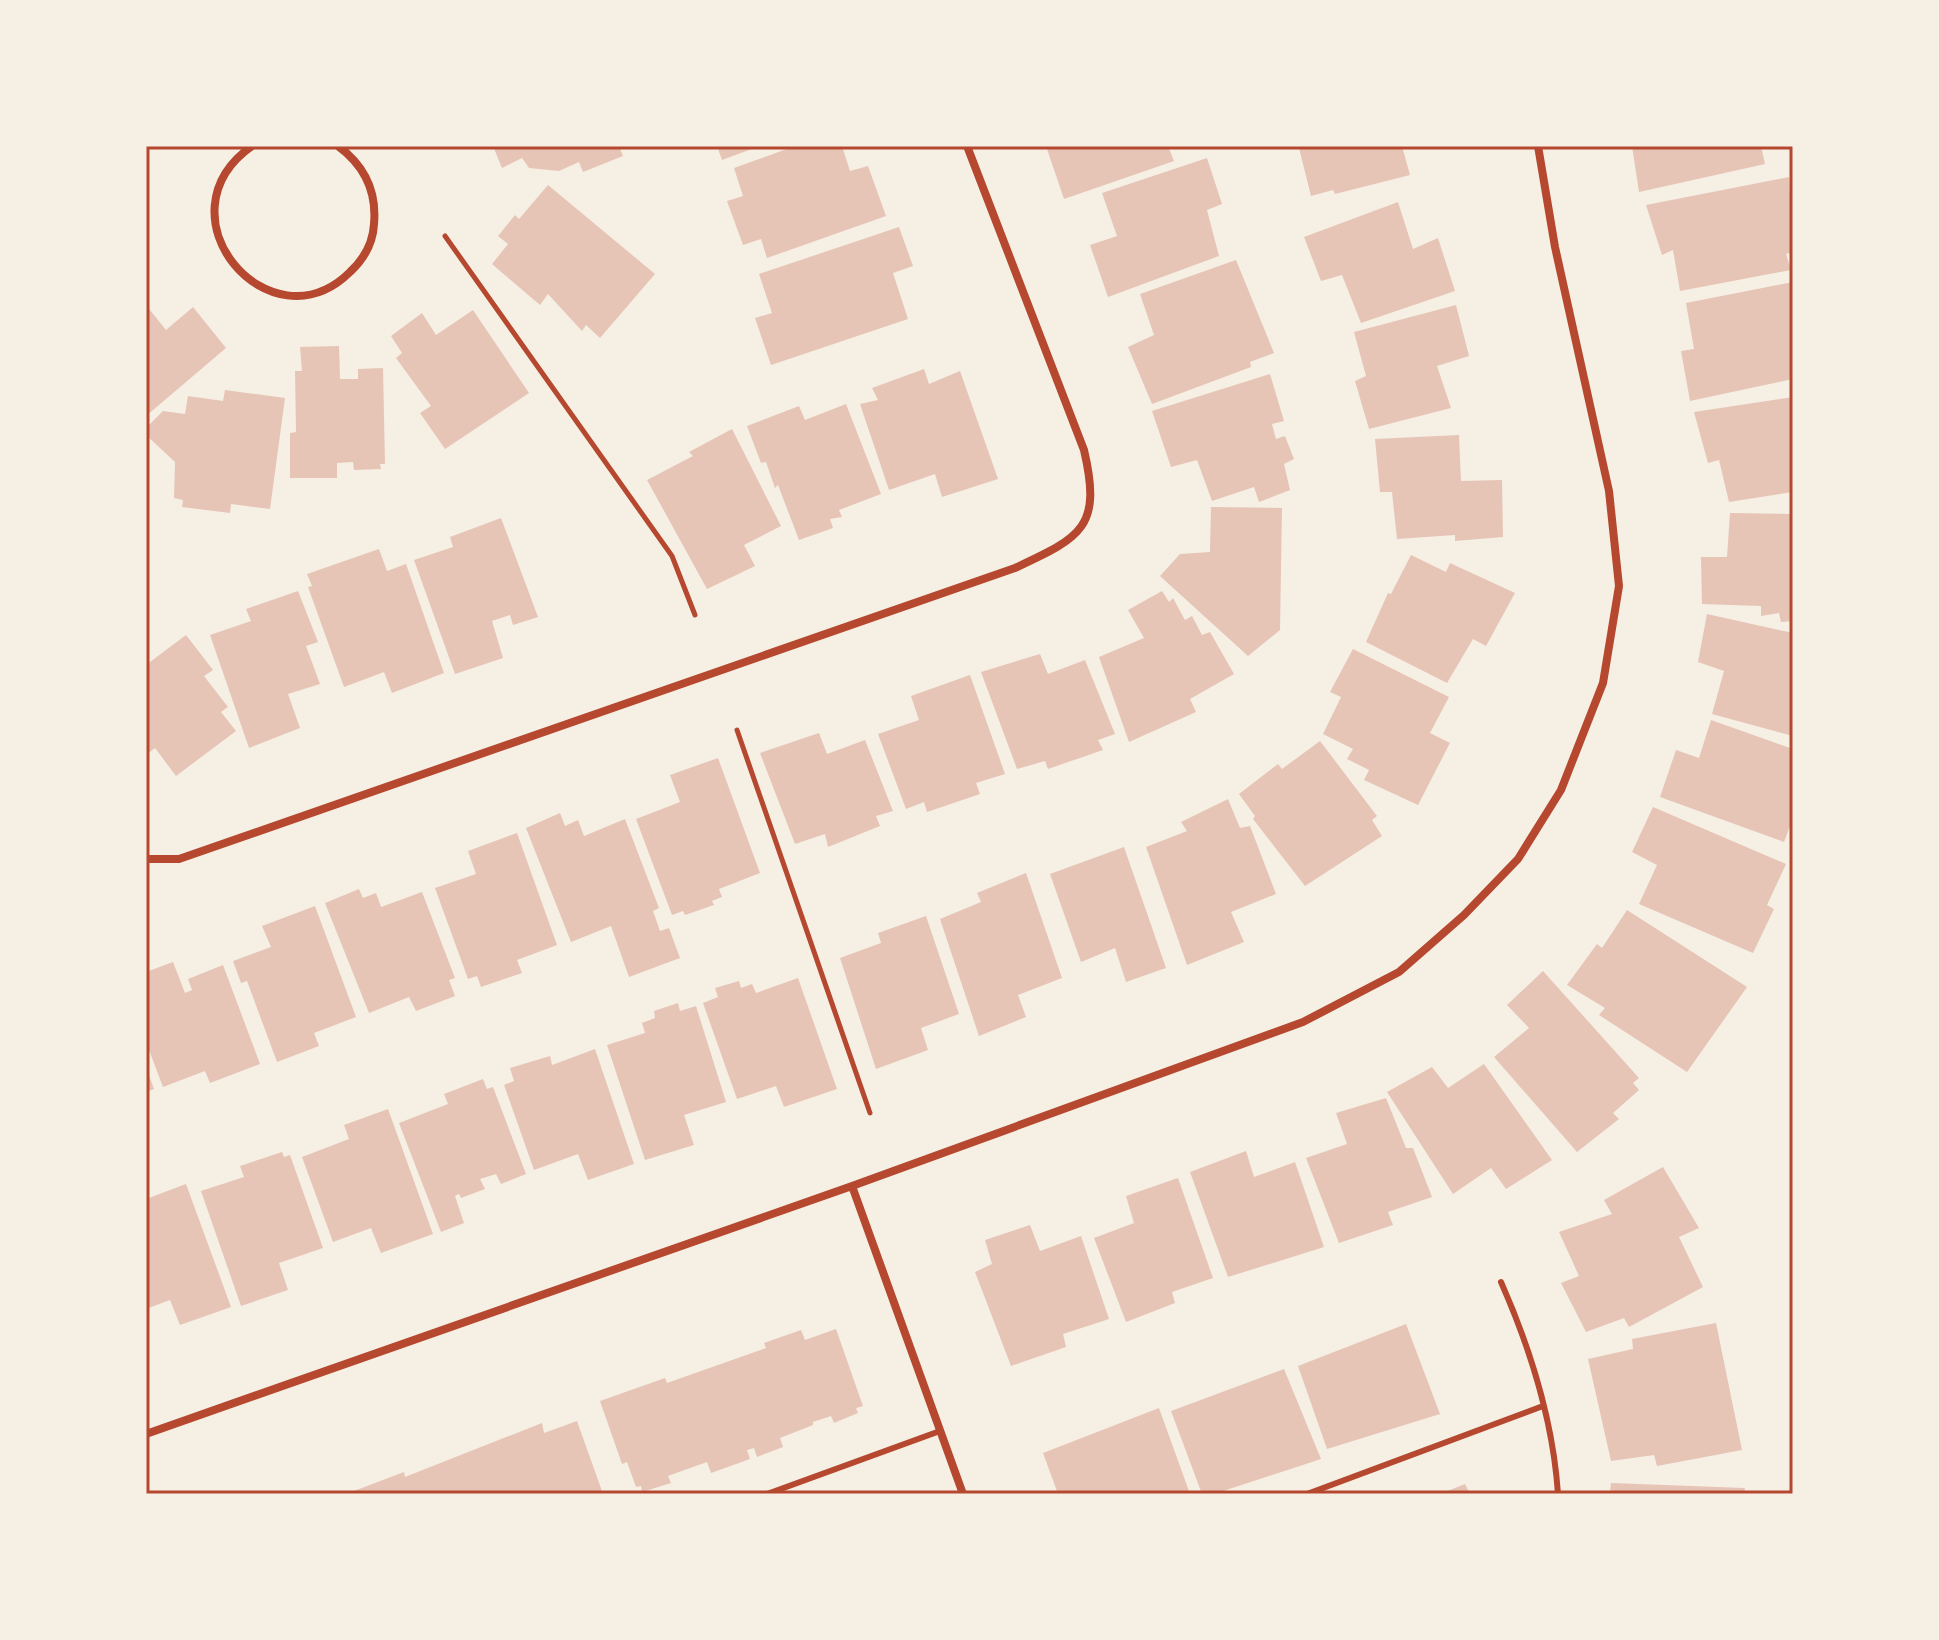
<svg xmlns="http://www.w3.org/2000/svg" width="1939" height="1640" font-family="'Space Grotesk',sans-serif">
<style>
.building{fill:#e6c5b7}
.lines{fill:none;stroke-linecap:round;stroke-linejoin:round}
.path{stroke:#b5482f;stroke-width:5}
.service{stroke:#b5482f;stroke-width:6}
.minor{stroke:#b5482f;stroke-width:8}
.neatline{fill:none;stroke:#b5482f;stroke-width:3}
</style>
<rect width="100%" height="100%" fill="#f6efe4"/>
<path class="building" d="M 493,146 L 619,146 L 623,156 L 583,172 L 579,162 L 559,171 L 529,168 L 522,158 L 502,168 Z
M 717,146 L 760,146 L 722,160 Z
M 795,146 L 842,146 L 850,171 L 868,166 L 886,216 L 767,258 L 761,239 L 743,245 L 727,201 L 743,196 L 734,168 Z
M 1056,146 L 1168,146 L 1174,161 L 1064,199 L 1047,149 Z
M 1308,146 L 1402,146 L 1410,175 L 1335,194 L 1333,190 L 1311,196 L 1299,148 Z
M 1632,146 L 1761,146 L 1765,164 L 1639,192 Z
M 1207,158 L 1222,204 L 1207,210 L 1219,256 L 1108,297 L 1090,245 L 1117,236 L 1102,193 Z
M 1789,177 L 1793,252 L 1786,254 L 1791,270 L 1680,291 L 1673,250 L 1662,255 L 1646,205 Z
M 548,185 L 655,274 L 600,338 L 586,325 L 582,331 L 548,294 L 540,305 L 492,264 L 508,244 L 498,236 L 515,215 L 519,219 Z
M 1398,202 L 1413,249 L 1438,238 L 1455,291 L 1361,323 L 1342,275 L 1321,281 L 1304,237 Z
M 899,227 L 913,266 L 893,273 L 908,319 L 771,365 L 755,318 L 772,313 L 759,274 Z
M 1236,260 L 1274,353 L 1250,362 L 1251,367 L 1152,404 L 1128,347 L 1154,335 L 1140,294 Z
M 1793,282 L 1793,379 L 1690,401 L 1681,351 L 1694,349 L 1686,303 Z
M 146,305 L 166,330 L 193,307 L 226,348 L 146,416 Z
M 1456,305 L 1469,356 L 1437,366 L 1451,408 L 1369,429 L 1355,381 L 1366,376 L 1354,332 Z
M 473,310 L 529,393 L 445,449 L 420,413 L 431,406 L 396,358 L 402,353 L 391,336 L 422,313 L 436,335 Z
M 339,346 L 340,379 L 358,379 L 358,369 L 383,368 L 385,464 L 380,464 L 381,469 L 354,470 L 353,462 L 337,463 L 337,478 L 290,478 L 290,433 L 296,432 L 295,371 L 302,371 L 300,347 Z
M 924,369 L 929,384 L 960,371 L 998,479 L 942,497 L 935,474 L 889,490 L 860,404 L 878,400 L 872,388 Z
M 1270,374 L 1284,421 L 1272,424 L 1276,439 L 1285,436 L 1294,459 L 1284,464 L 1290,490 L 1259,502 L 1254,487 L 1212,501 L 1197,460 L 1171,467 L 1152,411 Z
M 225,390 L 285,398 L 270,509 L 231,504 L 230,513 L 182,507 L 183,500 L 174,498 L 175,462 L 146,435 L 146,428 L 163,411 L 185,414 L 188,396 L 223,401 Z
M 1793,397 L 1793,492 L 1729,502 L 1719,460 L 1708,463 L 1694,412 Z
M 846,404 L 881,494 L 839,510 L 842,517 L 830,519 L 833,528 L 799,540 L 778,485 L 775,488 L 766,462 L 761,463 L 747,426 L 799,406 L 805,420 Z
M 732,429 L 781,526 L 744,545 L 755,566 L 707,589 L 647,480 L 693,456 L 689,452 Z
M 1459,435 L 1461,481 L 1502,480 L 1503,537 L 1455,541 L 1455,535 L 1397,539 L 1392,492 L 1380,492 L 1375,439 Z
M 1211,507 L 1282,508 L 1280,630 L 1248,656 L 1160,576 L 1180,554 L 1210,552 Z
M 1730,513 L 1793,514 L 1793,621 L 1781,622 L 1779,613 L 1761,616 L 1761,606 L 1702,604 L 1701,557 L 1727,557 Z
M 501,518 L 538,617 L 513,625 L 510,615 L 492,621 L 503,658 L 455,674 L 414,560 L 453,547 L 450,537 Z
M 379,549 L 387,571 L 406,564 L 444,673 L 392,693 L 384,672 L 344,687 L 308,587 L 312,586 L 307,574 Z
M 1411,555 L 1446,572 L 1450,563 L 1515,593 L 1486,646 L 1473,639 L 1447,683 L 1366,642 L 1388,593 L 1391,594 Z
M 298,591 L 318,642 L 306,646 L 320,684 L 288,694 L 300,728 L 249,748 L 210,635 L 251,621 L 246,609 Z
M 1162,591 L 1169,602 L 1173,598 L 1185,620 L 1192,616 L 1202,635 L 1210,632 L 1234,674 L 1190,699 L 1196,712 L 1129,742 L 1099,657 L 1144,638 L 1128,610 Z
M 1707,614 L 1793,633 L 1793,736 L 1712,714 L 1724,671 L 1698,662 Z
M 186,635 L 213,670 L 204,676 L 228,707 L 221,712 L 236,731 L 176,776 L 155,748 L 146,755 L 146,665 Z
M 1353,649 L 1449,697 L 1430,733 L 1450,743 L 1418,805 L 1364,780 L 1369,770 L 1347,759 L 1353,749 L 1323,734 L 1341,697 L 1330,692 Z
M 1040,654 L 1048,674 L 1085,660 L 1115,734 L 1098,740 L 1103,750 L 1048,769 L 1045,761 L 1017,769 L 981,672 Z
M 970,675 L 1005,774 L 976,783 L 980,794 L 927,812 L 924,802 L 906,809 L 878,734 L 919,720 L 911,696 Z
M 1711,720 L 1793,749 L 1793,818 L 1784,842 L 1660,797 L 1676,750 L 1699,758 Z
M 819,733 L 827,754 L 865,740 L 893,811 L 876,816 L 880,826 L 828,847 L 825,834 L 795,844 L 760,753 Z
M 1320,741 L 1377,816 L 1372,820 L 1382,836 L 1305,886 L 1253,819 L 1255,816 L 1239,794 L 1278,764 L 1282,769 Z
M 718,758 L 760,873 L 719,889 L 722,897 L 712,901 L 714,905 L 685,915 L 683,911 L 672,915 L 636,819 L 680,802 L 670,775 Z
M 1228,799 L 1240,828 L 1250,826 L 1276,894 L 1231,912 L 1244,942 L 1187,965 L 1146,847 L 1187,831 L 1181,822 Z
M 1653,807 L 1786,864 L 1767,905 L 1774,909 L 1753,953 L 1639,904 L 1657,865 L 1632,852 Z
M 560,813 L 565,826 L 578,820 L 584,836 L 625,819 L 659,908 L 653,911 L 660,931 L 669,928 L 680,958 L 629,977 L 611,926 L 571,942 L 526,828 Z
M 517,833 L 557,945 L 517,960 L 522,973 L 481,987 L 477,976 L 468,979 L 435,888 L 476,874 L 468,851 Z
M 1124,847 L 1166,968 L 1126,982 L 1115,948 L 1081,962 L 1050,874 Z
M 1026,873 L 1062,978 L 1018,995 L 1026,1017 L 979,1036 L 940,919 L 981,902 L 977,893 Z
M 359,889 L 363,898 L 376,893 L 381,907 L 422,892 L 455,978 L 449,980 L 455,996 L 416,1011 L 409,997 L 369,1013 L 325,903 Z
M 315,906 L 356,1017 L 314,1033 L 319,1046 L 277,1062 L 247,981 L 241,983 L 233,961 L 271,947 L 262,926 Z
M 1627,910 L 1747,987 L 1687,1072 L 1599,1015 L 1605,1008 L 1567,985 L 1597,944 L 1602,948 Z
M 926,916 L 959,1014 L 921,1028 L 928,1050 L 876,1069 L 840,958 L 881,943 L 878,933 Z
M 173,962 L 185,993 L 192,990 L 188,979 L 223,965 L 260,1064 L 210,1083 L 205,1071 L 163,1087 L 146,1042 L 146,972 Z
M 1543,971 L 1639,1078 L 1633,1083 L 1639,1090 L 1613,1113 L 1619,1119 L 1577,1152 L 1494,1057 L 1529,1028 L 1507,1005 Z
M 798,978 L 837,1089 L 784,1107 L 776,1086 L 737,1099 L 703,1003 L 718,997 L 715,988 L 739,981 L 741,988 L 752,984 L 756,993 Z
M 678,1003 L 680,1011 L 696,1006 L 726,1102 L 684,1115 L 694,1145 L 645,1160 L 607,1045 L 645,1033 L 642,1023 L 655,1018 L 654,1011 Z
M 595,1049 L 634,1164 L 588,1180 L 578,1154 L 534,1170 L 504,1085 L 514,1081 L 510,1068 L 550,1056 L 552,1065 Z
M 1484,1064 L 1552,1160 L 1506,1189 L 1491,1168 L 1453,1194 L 1387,1092 L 1432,1067 L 1448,1088 Z
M 146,1067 L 154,1089 L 146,1092 Z
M 483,1079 L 487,1089 L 493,1087 L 526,1174 L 501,1184 L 496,1174 L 480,1179 L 485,1189 L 461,1198 L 459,1194 L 455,1196 L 464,1223 L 441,1232 L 399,1123 L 448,1104 L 444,1094 Z
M 1386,1098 L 1406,1148 L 1413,1148 L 1432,1197 L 1388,1212 L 1393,1225 L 1339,1243 L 1306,1158 L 1347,1144 L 1336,1113 Z
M 388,1109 L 433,1234 L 381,1253 L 371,1228 L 333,1242 L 302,1157 L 349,1139 L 344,1125 Z
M 1246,1151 L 1254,1177 L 1295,1162 L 1324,1247 L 1228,1277 L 1190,1172 Z
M 282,1152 L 284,1157 L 290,1155 L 323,1248 L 279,1263 L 288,1290 L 241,1306 L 201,1191 L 244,1177 L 240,1166 Z
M 1663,1167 L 1699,1228 L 1679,1237 L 1703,1287 L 1629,1327 L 1624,1318 L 1586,1332 L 1561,1283 L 1579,1276 L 1559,1232 L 1612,1214 L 1604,1200 Z
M 1178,1178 L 1213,1278 L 1172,1292 L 1175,1303 L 1126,1322 L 1094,1238 L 1134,1223 L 1126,1196 Z
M 186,1184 L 231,1307 L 180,1325 L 170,1300 L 146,1309 L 146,1199 Z
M 1030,1225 L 1040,1251 L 1081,1236 L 1109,1319 L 1063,1334 L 1066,1347 L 1011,1366 L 975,1272 L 992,1264 L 985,1240 Z
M 1716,1323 L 1742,1450 L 1657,1466 L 1654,1455 L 1611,1461 L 1588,1359 L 1633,1349 L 1632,1339 Z
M 1406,1324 L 1440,1414 L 1327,1449 L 1298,1366 Z
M 836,1329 L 863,1406 L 856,1408 L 858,1413 L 834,1423 L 831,1416 L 813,1422 L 813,1425 L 780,1438 L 783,1447 L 757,1457 L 754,1448 L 747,1450 L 750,1459 L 711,1473 L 707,1462 L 668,1476 L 671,1483 L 642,1492 L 641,1486 L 636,1487 L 627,1462 L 622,1464 L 600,1401 L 665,1378 L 667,1383 L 766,1348 L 764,1343 L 801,1330 L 805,1340 Z
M 1284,1369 L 1321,1459 L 1214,1494 L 1202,1494 L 1171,1411 Z
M 1159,1408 L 1190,1494 L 1058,1494 L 1043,1453 Z
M 577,1421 L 603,1494 L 346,1494 L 404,1472 L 405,1477 L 542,1423 L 544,1433 Z
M 1611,1483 L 1745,1488 L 1744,1494 L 1610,1494 Z
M 1465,1484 L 1470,1494 L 1440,1494 Z"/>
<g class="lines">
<path class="path" d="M 445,236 L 672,556 L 695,615
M 737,730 L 870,1113"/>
<path class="service" d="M 1501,1282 C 1531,1350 1553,1420 1558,1494
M 767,1494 L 940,1431
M 1307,1494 L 1543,1406"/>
<path class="minor" d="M 252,146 C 154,215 270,351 350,272 C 364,259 373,243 374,224 C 377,191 365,166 338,146
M 146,859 L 179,859 L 1015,568 C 1082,537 1102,527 1084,450 L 967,146
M 852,1186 L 963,1494
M 146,1434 L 852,1186 L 1303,1022 L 1399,972 L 1464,915 L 1518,859 L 1561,790 L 1603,683 L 1619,586 L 1609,491 L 1555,247 L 1538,146"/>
</g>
<rect width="1939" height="1640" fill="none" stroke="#f6efe4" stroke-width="296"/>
<rect x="148" y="148" width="1643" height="1344" class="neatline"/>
</svg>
